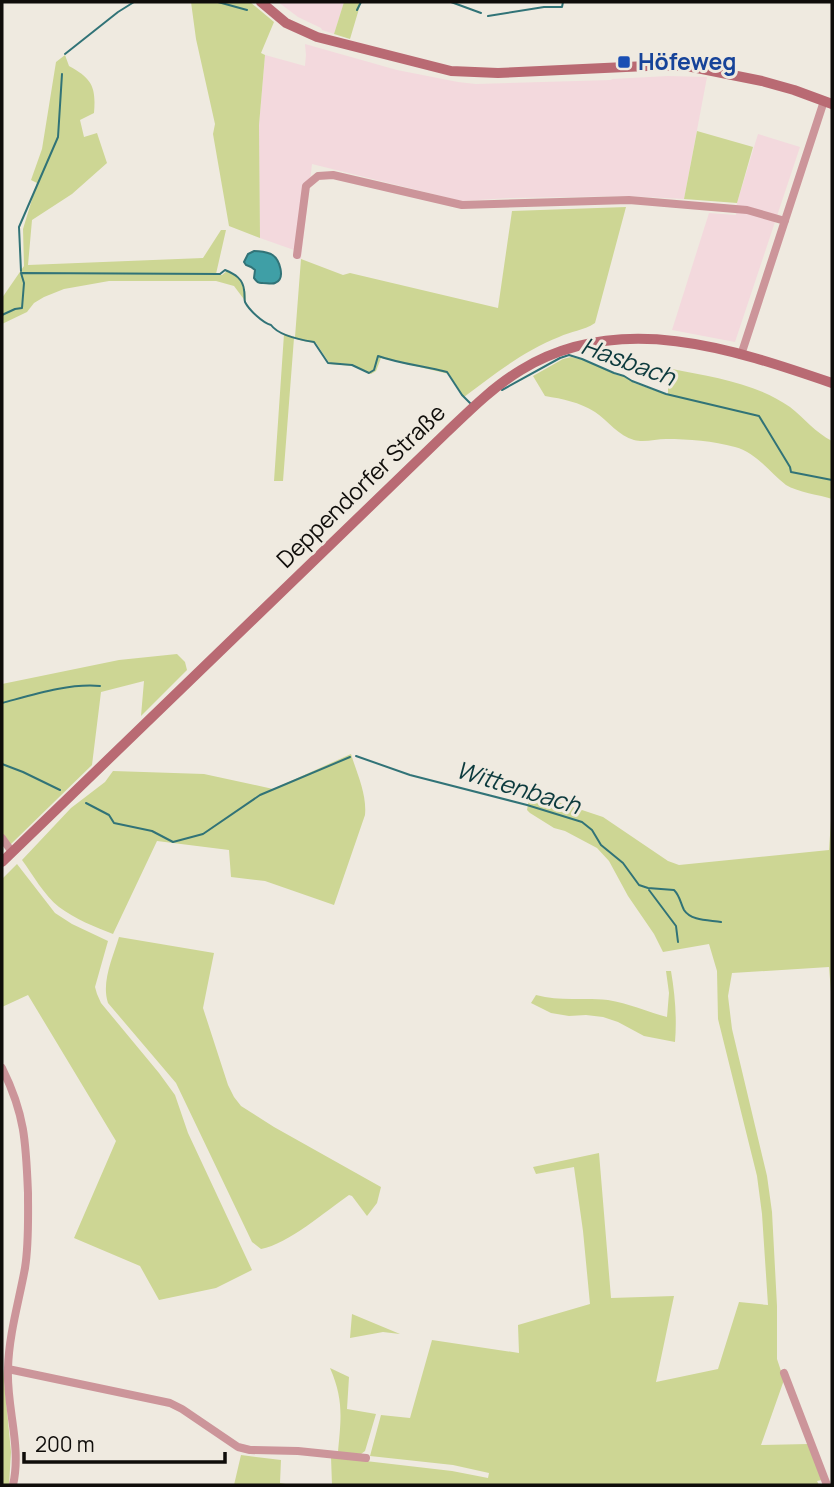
<svg xmlns="http://www.w3.org/2000/svg" width="834" height="1487" font-family="Manrope,sans-serif">
<style>
.industrial{fill:#f3d9dd}
.green{fill:#cdd694}
.water{fill:#3f9fa6;stroke:#317377;stroke-width:2}
.lines{fill:none;stroke-linecap:round;stroke-linejoin:round}
.stream{stroke:#317377;stroke-width:2}
.street{stroke:#cc959a;stroke-width:8}
.secondary{stroke:#b96a73;stroke-width:10}
.transit-dot{fill:#1a4fb4;stroke:#efeae0;stroke-width:2.5}
.labels{text-anchor:middle;stroke-width:6;stroke-linejoin:round;paint-order:stroke}
.transit-label{font-size:23px;font-weight:bold;fill:#164399;stroke:#efeae0;text-anchor:start}
.street-label{font-size:23px;fill:#0f0d0a;stroke:#efeae0}
.water-label{font-size:24px;font-style:italic;fill:#0c3a3d;stroke:#efeae0}
</style>
<rect width="100%" height="100%" fill="#efeae0"/>
<path class="industrial" d="M 278,2 L 344,2 L 334,34 L 322,30 L 321,28 L 298,17 Z
M 305,44 L 397,70 L 458,82 L 476,84 L 611,80 L 612,79 L 668,76 L 707,77 L 684,199 L 626,196 L 510,198 L 461,201 L 312,164 L 301,259 L 293,256 L 294,250 L 260,238 L 259,125 L 265,55 L 305,66 L 306,55 Z
M 758,134 L 800,147 L 735,342 L 672,330 L 709,213 L 736,215 L 737,203 Z"/>
<path class="green" d="M 191,2 L 250,2 L 274,22 L 261,53 L 265,55 L 259,125 L 260,238 L 229,226 L 213,134 L 215,124 L 196,39 Z
M 344,2 L 361,2 L 350,39 L 334,34 Z
M 65,55 L 69,66 C 93,79 96,88 94,113 L 80,120 L 84,137 L 97,133 L 107,163 L 72,194 L 32,220 L 28,265 L 203,258 L 221,230 L 226,230 L 216,274 L 222,275 L 227,271 C 243,277 246,286 246,302 L 234,286 L 216,281 L 109,281 L 64,289 L 44,297 L 34,303 L 27,312 L 2,324 L 2,298 L 24,266 L 23,229 L 37,183 L 31,180 L 42,149 L 56,62 Z
M 697,131 L 753,147 L 737,203 L 684,199 Z
M 626,207 L 595,323 C 583,331 571,331 559,337 C 524,351 494,374 464,397 L 449,374 L 381,358 L 376,371 L 371,374 L 353,366 L 330,364 L 316,343 L 303,341 L 294,338 L 283,481 L 274,481 L 284,334 L 295,337 L 301,259 L 343,275 L 350,273 L 498,308 L 512,211 Z
M 571,357 L 584,360 L 617,375 L 627,377 L 634,383 L 668,395 L 668,382 L 672,369 C 712,377 756,383 790,407 C 804,418 816,433 832,441 L 832,499 C 820,495 797,492 786,485 C 769,472 757,453 735,447 C 713,441 689,439 666,439 C 656,439 644,443 634,440 C 619,436 608,421 595,412 C 579,402 563,399 545,396 L 533,376 L 563,359 Z
M 177,654 L 185,662 L 187,670 L 141,716 L 144,681 L 101,692 L 92,765 L 10,845 L 2,834 L 2,684 L 119,660 Z
M 351,754 C 357,774 367,794 365,815 L 334,905 L 265,881 L 231,877 L 229,850 L 157,841 L 113,934 C 95,927 75,919 59,907 C 44,895 33,875 22,860 L 71,808 L 105,782 L 113,771 L 204,774 L 273,789 Z
M 529,799 L 558,802 L 603,817 L 668,861 L 679,865 L 829,850 L 832,806 L 832,1004 L 829,967 L 732,973 L 728,996 L 732,1029 L 767,1176 L 772,1212 L 777,1306 L 777,1359 L 784,1380 L 761,1445 L 808,1444 L 822,1480 L 817,1481 L 819,1485 L 332,1485 L 331,1457 L 452,1471 L 488,1478 L 489,1473 L 453,1465 L 370,1456 L 381,1415 L 410,1418 L 432,1340 L 519,1353 L 518,1325 L 590,1304 L 583,1231 L 574,1167 L 536,1174 L 533,1167 L 599,1153 L 611,1298 L 674,1296 L 656,1382 L 718,1369 L 739,1302 L 768,1305 L 762,1214 L 757,1176 L 718,1019 L 717,971 L 709,944 L 663,952 L 654,934 L 628,896 L 609,861 L 597,848 L 565,831 L 554,828 L 530,813 L 527,810 Z
M 17,864 L 55,913 L 72,924 L 108,941 L 95,987 L 97,994 L 101,1003 L 159,1073 L 175,1095 L 188,1133 L 252,1270 L 216,1288 L 159,1300 L 140,1266 L 74,1238 L 116,1141 L 28,995 L 2,1007 L 2,879 Z
M 119,937 L 214,953 L 203,1008 L 228,1085 L 234,1097 L 241,1106 L 274,1127 L 381,1187 L 377,1203 L 367,1216 L 352,1196 L 349,1195 C 326,1211 288,1244 261,1249 L 252,1242 L 176,1083 L 108,1003 C 101,982 113,957 119,937 Z
M 666,971 L 671,971 C 675,995 677,1018 675,1042 L 644,1036 L 618,1022 L 603,1017 L 586,1015 L 569,1016 L 551,1013 L 531,1003 L 536,995 C 560,1002 584,997 608,1000 C 628,1003 648,1012 667,1017 L 669,993 Z
M 352,1314 L 400,1334 L 383,1332 L 350,1338 Z
M 330,1368 L 349,1377 L 347,1409 L 376,1414 L 365,1451 L 361,1454 L 338,1452 C 341,1419 344,1400 330,1368 Z
M 2,1369 L 3,1369 L 11,1452 L 9,1485 L 2,1485 Z
M 241,1455 L 281,1460 L 280,1483 L 291,1485 L 234,1485 Z"/>
<path class="water" d="M 254,251 C 259,251 266,252 271,254 C 280,259 286,279 275,283 C 273,284 266,283 263,283 C 256,282 259,284 254,278 L 255,270 L 251,267 L 246,265 L 244,262 L 248,254 Z"/>
<g class="lines">
<path class="stream" d="M 218,2 L 247,10
M 451,2 L 481,13
M 357,10 L 361,2
M 488,16 L 544,7 L 562,7 L 563,2
M 65,54 L 118,12 L 134,2
M 21,271 L 19,227 L 58,137 L 62,74
M 2,315 L 15,309 L 22,308 L 24,283 L 21,273 L 220,274 L 225,270 C 235,274 243,279 244,290 C 245,293 244,299 245,302 C 249,310 263,323 271,325 C 279,336 301,340 314,342 L 328,363 L 352,365 L 369,373 L 374,370 L 378,356 C 401,364 424,366 447,372 L 462,395 L 470,403
M 502,390 L 560,358 L 569,355 L 582,359 L 614,373 L 624,376 L 632,381 L 666,394 L 759,416 L 790,467 L 791,472 L 832,480
M 2,703 C 32,695 69,683 100,686
M 356,756 L 410,775 L 527,805 L 582,822 L 592,830 L 601,845 L 623,863 L 639,885 L 648,888 L 674,890 C 680,896 680,902 684,910 C 691,921 709,920 721,922
M 2,764 L 23,772 L 60,790
M 86,803 L 109,815 L 114,823 L 152,831 L 173,842 L 203,834 L 260,795 L 350,757
M 649,890 L 676,926 L 678,942"/>
<path class="street" d="M 297,255 L 306,186 L 318,176 L 333,175 L 462,205 L 629,200 L 747,210 L 785,221
M 741,355 L 824,101
M 2,838 L 12,852
M 2,1068 C 25,1114 26,1143 28,1193 C 28,1218 29,1243 25,1268 C 19,1301 9,1334 8,1368 C 6,1407 22,1446 13,1485
M 8,1369 L 170,1403 L 182,1409 L 238,1447 L 250,1450 L 298,1451 L 366,1458
M 784,1373 L 827,1485"/>
<path class="secondary" d="M 261,2 L 286,23 L 317,37 L 451,71 L 498,73 L 647,66 L 687,66 L 762,81 L 794,90 L 832,104
M 2,862 L 447,432 C 470,410 493,387 521,370 C 619,310 733,349 832,383"/>
</g>
<rect class="transit-dot" x="617" y="55" width="14" height="14" rx="3.5"/>
<g class="labels">
<g class="transit-label">
<text x="638" y="70">Höfeweg</text>
</g>
<g class="street-label">
<text transform="translate(361 486) rotate(-44)" y="8">Deppendorfer Straße</text>
</g>
<g class="water-label">
<text transform="translate(628 362) rotate(20)" y="8">Hasbach</text>
<text transform="translate(518 788) rotate(17)" y="8">Wittenbach</text>
</g>
</g>
<rect width="834" height="1487" fill="none" stroke="#0f0d0a" stroke-width="7"/>
<path d="M24 1452v10h201v-10" fill="none" stroke="#0f0d0a" stroke-width="3.5"/>
<text x="35" y="1452" font-size="21" fill="#0f0d0a" stroke="#efeae0" stroke-width="5" paint-order="stroke">200 m</text>
</svg>
